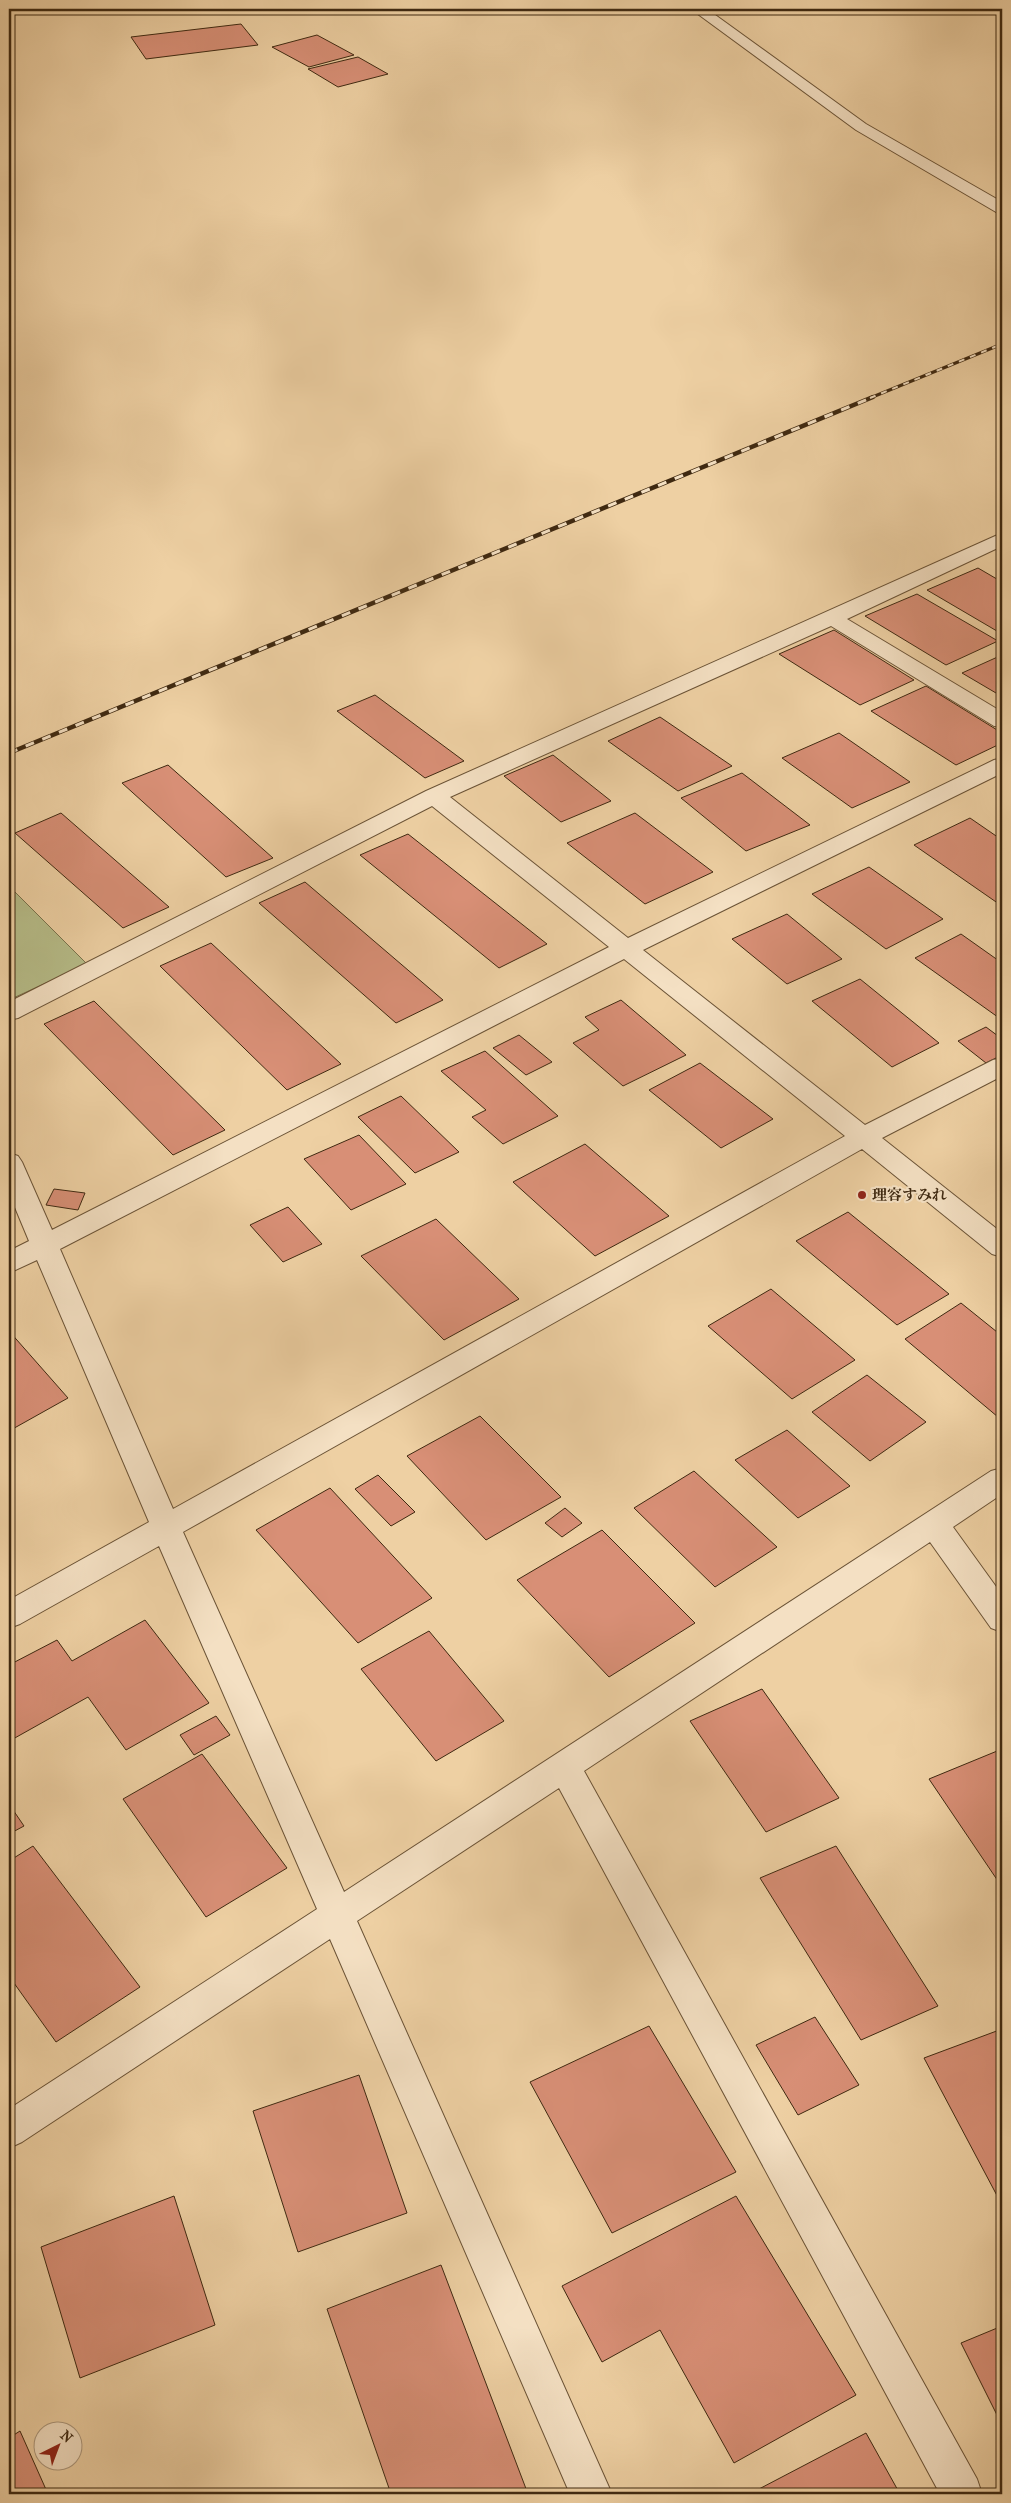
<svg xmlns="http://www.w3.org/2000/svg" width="1011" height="2503" font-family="'IM FELL French Canon','Noto Serif JP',serif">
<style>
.green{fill:#b6bc88;stroke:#7a724c}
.building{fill:#d88f76;stroke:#3f2911}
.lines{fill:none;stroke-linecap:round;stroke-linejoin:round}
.street-casing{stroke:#6b5336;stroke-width:2}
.street{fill:#f4e0c3;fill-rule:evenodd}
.rail-far1-casing{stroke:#3f2911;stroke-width:3}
.rail-casing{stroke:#3f2911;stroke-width:4.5}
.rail-far1{stroke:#f4e0c3;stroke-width:2;stroke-dasharray:6;stroke-linecap:butt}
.rail{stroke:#f4e0c3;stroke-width:3;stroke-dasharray:9;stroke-linecap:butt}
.poi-dot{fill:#8f2418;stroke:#f4e0c3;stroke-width:2}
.labels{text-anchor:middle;stroke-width:4;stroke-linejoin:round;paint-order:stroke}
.poi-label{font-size:15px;font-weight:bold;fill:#3f2911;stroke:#f4e0c3;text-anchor:start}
</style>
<rect width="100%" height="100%" fill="#eed0a3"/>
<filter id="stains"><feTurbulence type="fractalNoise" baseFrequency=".004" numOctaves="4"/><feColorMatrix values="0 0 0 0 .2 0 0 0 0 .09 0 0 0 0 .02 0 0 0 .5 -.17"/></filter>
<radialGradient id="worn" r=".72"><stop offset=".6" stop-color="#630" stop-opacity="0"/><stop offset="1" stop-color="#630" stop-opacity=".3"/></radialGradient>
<path class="green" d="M 9,886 L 87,964 L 9,1000 Z"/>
<path class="building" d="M 241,24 L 258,45 L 146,59 L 131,37 Z
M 317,35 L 354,55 L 309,67 L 272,47 Z
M 358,57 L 388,74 L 338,87 L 308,69 Z
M 978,568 L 1002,582 L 1002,634 L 927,590 Z
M 917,594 L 998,641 L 946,665 L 865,616 Z
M 834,630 L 914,680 L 860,705 L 779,654 Z
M 1002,655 L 1002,677 L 999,678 L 1002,681 L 1002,690 L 996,693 L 962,673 Z
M 926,686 L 1002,733 L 1002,743 L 956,765 L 871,711 Z
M 375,695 L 464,761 L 425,778 L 337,711 Z
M 660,717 L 732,766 L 678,791 L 608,741 Z
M 839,733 L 910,782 L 852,808 L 782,758 Z
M 553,755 L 611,801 L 561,822 L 504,776 Z
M 168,765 L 273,858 L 226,877 L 122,783 Z
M 742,773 L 810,825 L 746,851 L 681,798 Z
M 61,813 L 169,907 L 123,928 L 15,833 Z
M 635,813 L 713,872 L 645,904 L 567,843 Z
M 970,818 L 1002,840 L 1002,902 L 999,904 L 914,845 Z
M 408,834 L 547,944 L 499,968 L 360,855 Z
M 869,867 L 943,919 L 886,949 L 812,894 Z
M 305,882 L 443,1000 L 396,1023 L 259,903 Z
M 787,914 L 842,959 L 787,984 L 732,939 Z
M 961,934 L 1002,963 L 1002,1020 L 915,958 Z
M 211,943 L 341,1064 L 287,1090 L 160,966 Z
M 860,979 L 939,1043 L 892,1067 L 812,1001 Z
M 621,1000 L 686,1055 L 623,1086 L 573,1043 L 599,1030 L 585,1017 Z
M 94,1001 L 225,1130 L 173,1155 L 44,1024 Z
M 986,1027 L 1002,1039 L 1002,1055 L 986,1063 L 958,1041 Z
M 519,1035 L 552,1062 L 526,1075 L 493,1048 Z
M 485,1051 L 558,1116 L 503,1144 L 472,1117 L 486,1110 L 441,1071 Z
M 700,1063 L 773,1119 L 721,1148 L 649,1090 Z
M 401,1096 L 459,1152 L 415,1173 L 358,1117 Z
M 359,1135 L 406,1184 L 351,1210 L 304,1159 Z
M 585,1144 L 669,1216 L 595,1256 L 513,1182 Z
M 54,1189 L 85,1193 L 78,1210 L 46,1205 Z
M 288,1207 L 322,1244 L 283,1262 L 250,1225 Z
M 848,1212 L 949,1294 L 897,1325 L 796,1241 Z
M 436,1219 L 519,1299 L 444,1340 L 361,1256 Z
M 771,1289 L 855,1360 L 792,1399 L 708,1326 Z
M 961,1303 L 1002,1336 L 1002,1415 L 998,1417 L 905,1339 Z
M 9,1331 L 68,1398 L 9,1431 Z
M 867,1375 L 926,1422 L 870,1461 L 812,1412 Z
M 480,1416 L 561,1497 L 486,1540 L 407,1456 Z
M 787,1430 L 850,1486 L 798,1518 L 735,1460 Z
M 694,1471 L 777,1547 L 715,1587 L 634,1508 Z
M 378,1475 L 415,1512 L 391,1526 L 355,1489 Z
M 330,1488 L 432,1598 L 358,1643 L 256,1530 Z
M 565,1508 L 582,1523 L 562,1537 L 545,1523 Z
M 602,1530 L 695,1623 L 609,1677 L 517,1580 Z
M 145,1620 L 209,1703 L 126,1750 L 88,1697 L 13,1739 L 9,1732 L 9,1665 L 57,1640 L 72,1661 Z
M 429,1631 L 504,1721 L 436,1761 L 361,1669 Z
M 762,1689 L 839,1798 L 766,1832 L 690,1721 Z
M 216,1716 L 230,1735 L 194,1755 L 180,1735 Z
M 1002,1749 L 1002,1887 L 929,1779 Z
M 202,1754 L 287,1868 L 206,1917 L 123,1799 Z
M 9,1804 L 24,1826 L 9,1834 Z
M 33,1846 L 140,1987 L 56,2042 L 9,1976 L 9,1861 Z
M 836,1846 L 938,2006 L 861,2040 L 760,1878 Z
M 815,2017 L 859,2085 L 798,2115 L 756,2045 Z
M 649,2026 L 736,2172 L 612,2233 L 530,2082 Z
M 1002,2029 L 1002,2205 L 924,2058 Z
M 359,2075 L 407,2213 L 298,2252 L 253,2111 Z
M 174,2196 L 215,2325 L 80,2378 L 41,2247 Z
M 736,2196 L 856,2395 L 734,2463 L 660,2330 L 602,2362 L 562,2286 Z
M 441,2265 L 528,2494 L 391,2494 L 327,2309 Z
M 1002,2326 L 1002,2425 L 961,2343 Z
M 20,2431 L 48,2494 L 9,2494 L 9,2438 Z
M 866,2433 L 900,2494 L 761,2494 L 759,2489 Z"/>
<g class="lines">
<defs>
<path id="street" d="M 691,9 L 707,9 L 866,124 L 1002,202 L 1002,214 L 996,212 L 856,130 Z
M 1002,533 L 1002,546 L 847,619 L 1002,712 L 1002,727 L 994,726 L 831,626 L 450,797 L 628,938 L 994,760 L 1002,758 L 1002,773 L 643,950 L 865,1125 L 993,1060 L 1002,1058 L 1002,1076 L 882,1138 L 1002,1233 L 1002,1257 L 992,1254 L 862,1149 L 183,1532 L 344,1892 L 991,1471 L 1002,1468 L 1002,1494 L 953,1527 L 1002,1595 L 1002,1632 L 991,1628 L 930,1542 L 584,1771 L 977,2479 L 982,2494 L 940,2494 L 559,1788 L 357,1921 L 612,2494 L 570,2494 L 330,1939 L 22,2142 L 9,2148 L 9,2109 L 317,1909 L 159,1546 L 20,1624 L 9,1628 L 9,1600 L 149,1522 L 37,1260 L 9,1273 L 9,1251 L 29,1241 L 9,1193 L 9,1153 L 18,1156 L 22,1162 L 52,1230 L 609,947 L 432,806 L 18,1018 L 9,1020 L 9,1002 L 426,791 ZM 624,959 L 845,1136 L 173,1509 L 60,1249 Z"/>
</defs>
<use href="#street" class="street-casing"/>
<use href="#street" class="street"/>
<defs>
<path id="rail-far1" d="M 870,398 L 1002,344"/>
<path id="rail" d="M 9,753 L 873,397"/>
</defs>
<use href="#rail-far1" class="rail-far1-casing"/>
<use href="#rail" class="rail-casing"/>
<use href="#rail-far1" class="rail-far1"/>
<use href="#rail" class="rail"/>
</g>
<circle class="poi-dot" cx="862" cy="1195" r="5"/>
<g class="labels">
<g class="poi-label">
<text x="872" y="1200">理容すみれ</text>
</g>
</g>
<rect width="1011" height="2503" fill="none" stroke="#eed0a3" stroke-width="30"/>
<rect x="10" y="10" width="991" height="2483" fill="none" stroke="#3f2911" stroke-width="2.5"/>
<rect x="15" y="15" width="981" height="2473" fill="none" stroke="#3f2911"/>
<g transform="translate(58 2446) rotate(42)"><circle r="24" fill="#f4e0c3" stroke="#ac977c"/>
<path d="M0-4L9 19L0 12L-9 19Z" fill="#8f2418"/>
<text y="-8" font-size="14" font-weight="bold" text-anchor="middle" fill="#3f2911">N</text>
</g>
<rect width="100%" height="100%" filter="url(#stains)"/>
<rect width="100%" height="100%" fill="url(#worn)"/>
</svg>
